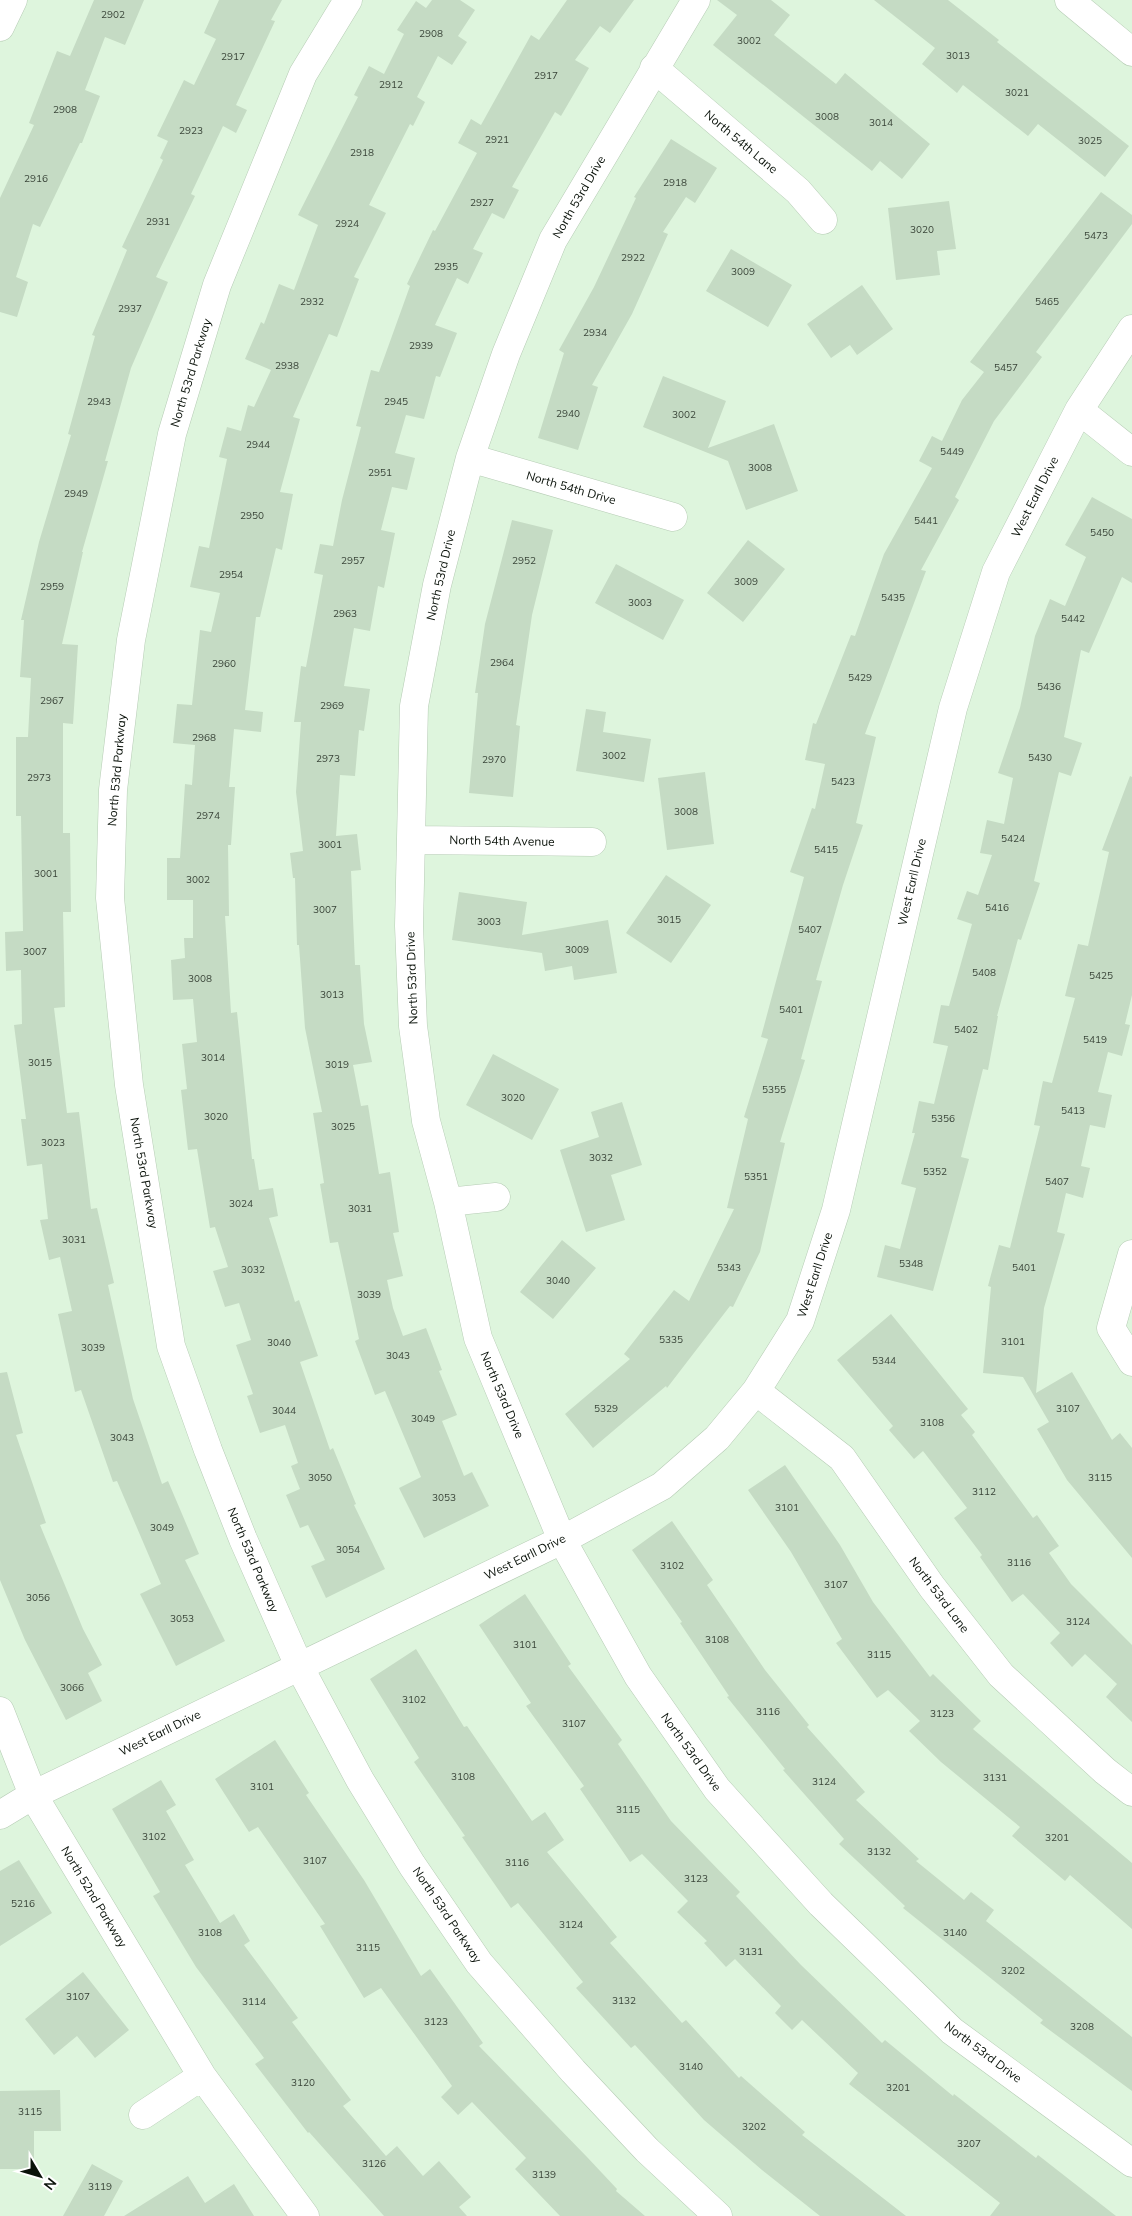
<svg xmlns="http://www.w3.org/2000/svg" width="1132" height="2216" font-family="Mulish,sans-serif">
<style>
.building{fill:#c5dbc4}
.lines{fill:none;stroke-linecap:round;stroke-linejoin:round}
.minor-casing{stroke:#b6ccb5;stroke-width:29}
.minor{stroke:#fff;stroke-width:28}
.labels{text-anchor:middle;stroke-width:4;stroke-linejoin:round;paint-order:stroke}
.number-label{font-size:10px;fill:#394438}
.street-label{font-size:12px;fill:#0a120a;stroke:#fff}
</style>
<rect width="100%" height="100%" fill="#def5dd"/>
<path class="building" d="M 94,0 L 144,0 L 125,45 L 105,37 L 85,90 L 100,96 L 82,143 L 80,143 L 40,227 L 33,224 L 16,277 L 28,282 L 17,317 L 0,312 L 0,198 L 34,125 L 29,123 L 57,51 L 70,56 Z
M 219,0 L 282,0 L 271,20 L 275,21 L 236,105 L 247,110 L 236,133 L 223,126 L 191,194 L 195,196 L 156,277 L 168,282 L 131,368 L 105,461 L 108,461 L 82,552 L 83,552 L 62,644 L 78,645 L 73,724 L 63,723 L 63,833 L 70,833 L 71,912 L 63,912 L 65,1007 L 54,1008 L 67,1113 L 79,1112 L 91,1209 L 97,1208 L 114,1283 L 108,1285 L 133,1399 L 162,1484 L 168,1481 L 199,1554 L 185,1560 L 225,1641 L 176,1666 L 140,1594 L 161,1584 L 117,1481 L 113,1482 L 81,1390 L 75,1392 L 58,1314 L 72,1311 L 60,1257 L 49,1260 L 40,1220 L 48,1219 L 42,1164 L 27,1166 L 21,1119 L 26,1119 L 14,1025 L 22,1024 L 21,970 L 6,971 L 5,932 L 23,931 L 21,816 L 16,816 L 16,737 L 28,737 L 31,678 L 20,677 L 24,620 L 21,620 L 39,542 L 71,435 L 68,434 L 95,336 L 92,335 L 127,250 L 122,247 L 163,160 L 160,158 L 168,141 L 157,136 L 184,80 L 194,85 L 216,39 L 204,33 Z
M 432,0 L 460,0 L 475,10 L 458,36 L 467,42 L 452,65 L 438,56 L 417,97 L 425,102 L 413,126 L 410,124 L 369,205 L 386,213 L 354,277 L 359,279 L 337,337 L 329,334 L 293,417 L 300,419 L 280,492 L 293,494 L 282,550 L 276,548 L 260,617 L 256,617 L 245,710 L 263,712 L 261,732 L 234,729 L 229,787 L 235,787 L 231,845 L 228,845 L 229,916 L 225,916 L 231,1013 L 237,1012 L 252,1159 L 254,1159 L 259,1190 L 273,1188 L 278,1216 L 269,1218 L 295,1302 L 299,1300 L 318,1356 L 300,1362 L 330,1450 L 333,1448 L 356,1504 L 354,1505 L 385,1569 L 326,1598 L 311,1566 L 325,1560 L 308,1525 L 300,1528 L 286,1495 L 300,1489 L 291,1466 L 298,1463 L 285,1425 L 260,1433 L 247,1396 L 253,1394 L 236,1345 L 251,1340 L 239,1303 L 225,1307 L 213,1271 L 228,1267 L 215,1227 L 210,1228 L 197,1149 L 188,1150 L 181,1090 L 187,1089 L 182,1044 L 197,1042 L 193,999 L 173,1000 L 171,960 L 185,958 L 184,938 L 193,938 L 193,900 L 167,900 L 167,858 L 180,858 L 185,784 L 192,785 L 195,745 L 173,743 L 177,704 L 192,705 L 200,630 L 211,632 L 220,593 L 190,587 L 199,546 L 209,548 L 227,459 L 219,457 L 227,427 L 241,431 L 248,405 L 254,407 L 271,370 L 245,359 L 261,322 L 264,324 L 279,284 L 294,290 L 318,225 L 298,215 L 358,97 L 354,95 L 369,66 L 384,74 L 404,34 L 397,30 L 416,1 L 426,8 Z
M 567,0 L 634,0 L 610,33 L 600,26 L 575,60 L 589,68 L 561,116 L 555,112 L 512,187 L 519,190 L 504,219 L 492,213 L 473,249 L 483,253 L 468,284 L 457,278 L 435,325 L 457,333 L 440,377 L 436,376 L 424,419 L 406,415 L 395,453 L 415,458 L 407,490 L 392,487 L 381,530 L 395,533 L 384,588 L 378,586 L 370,631 L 354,628 L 344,686 L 370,689 L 364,731 L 359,730 L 355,776 L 340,775 L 336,836 L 357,834 L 361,870 L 351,871 L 355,965 L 360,965 L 364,1024 L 372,1062 L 353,1065 L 361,1106 L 368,1105 L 379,1174 L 390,1172 L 399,1232 L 393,1233 L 403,1276 L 387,1280 L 393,1308 L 403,1336 L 426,1328 L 442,1370 L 439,1371 L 457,1415 L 442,1421 L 464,1476 L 472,1472 L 489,1506 L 424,1538 L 399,1488 L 421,1477 L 385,1391 L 375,1395 L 355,1341 L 359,1339 L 338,1242 L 330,1243 L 320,1184 L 324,1183 L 313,1113 L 322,1112 L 305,1028 L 299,945 L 297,945 L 295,878 L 293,878 L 290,853 L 303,851 L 296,792 L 301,722 L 294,722 L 301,666 L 306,667 L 323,575 L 314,573 L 320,544 L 333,546 L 342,500 L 361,427 L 356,426 L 371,370 L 379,372 L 410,286 L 407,284 L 433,230 L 435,231 L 477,153 L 458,143 L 471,119 L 481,125 L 531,35 L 539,40 Z
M 717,0 L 771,0 L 790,15 L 774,35 L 836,84 L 845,73 L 930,144 L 902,179 L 880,161 L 872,171 L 713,45 L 737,15 Z
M 874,0 L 948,0 L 999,40 L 997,42 L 1129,146 L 1105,177 L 1038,124 L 1028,136 L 963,85 L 957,93 L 922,64 L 935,48 Z
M 671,139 L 717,168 L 695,203 L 686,197 L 663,232 L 668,234 L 632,314 L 592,385 L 598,387 L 578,450 L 538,438 L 564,353 L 559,350 L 594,287 L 636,198 L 634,197 Z
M 1101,192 L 1132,215 L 1132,224 L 1036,352 L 1042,357 L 994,421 L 955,497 L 959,500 L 921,570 L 926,571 L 865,734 L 876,737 L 856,823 L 863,825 L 843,885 L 816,980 L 822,981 L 801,1059 L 805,1060 L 780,1142 L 785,1143 L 760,1252 L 733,1307 L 730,1306 L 667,1388 L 666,1386 L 593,1448 L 565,1414 L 630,1359 L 624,1354 L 674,1290 L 689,1301 L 734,1209 L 727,1208 L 748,1119 L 744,1117 L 768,1039 L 761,1037 L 804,877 L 790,872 L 812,808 L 815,809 L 825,764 L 805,760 L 813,723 L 816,724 L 851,635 L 855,636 L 884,554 L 932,468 L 919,461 L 932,436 L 942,441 L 962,400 L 984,372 L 970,362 Z
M 949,201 L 956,249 L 937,251 L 940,275 L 896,280 L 888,208 Z
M 731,249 L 792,285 L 768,327 L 706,291 Z
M 862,285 L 893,329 L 857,355 L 850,345 L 831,358 L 807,324 Z
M 663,376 L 726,401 L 708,448 L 774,424 L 798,491 L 746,510 L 728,461 L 643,427 Z
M 1092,497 L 1132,519 L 1132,583 L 1122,577 L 1089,653 L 1081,650 L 1064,737 L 1082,743 L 1071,776 L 1059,772 L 1034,881 L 1040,883 L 1021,940 L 1018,939 L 997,1016 L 998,1016 L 988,1070 L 983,1069 L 961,1157 L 969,1159 L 933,1291 L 877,1277 L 885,1245 L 900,1249 L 916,1188 L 901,1184 L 915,1133 L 912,1133 L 919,1101 L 934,1104 L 948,1046 L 933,1043 L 941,1005 L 949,1006 L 972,924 L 957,919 L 967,891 L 978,895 L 992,855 L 980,853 L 987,820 L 1004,824 L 1013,778 L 998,773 L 1020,708 L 1035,636 L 1050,599 L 1065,606 L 1086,557 L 1065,545 Z
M 512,520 L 553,530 L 532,615 L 516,725 L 520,726 L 513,797 L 469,793 L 478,693 L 475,693 L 485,624 Z
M 748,540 L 785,569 L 743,622 L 707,593 Z
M 616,564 L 684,600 L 663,640 L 595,603 Z
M 586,709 L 606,712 L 603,732 L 651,739 L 644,782 L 576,771 Z
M 705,772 L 714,844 L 667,850 L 658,778 Z
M 1130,776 L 1132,777 L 1132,995 L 1125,1024 L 1130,1025 L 1122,1056 L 1108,1052 L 1098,1092 L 1112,1095 L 1105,1128 L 1090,1125 L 1081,1166 L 1090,1168 L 1083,1198 L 1066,1193 L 1057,1232 L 1065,1234 L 1044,1308 L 1036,1393 L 1072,1372 L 1112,1440 L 1120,1433 L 1132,1448 L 1132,1558 L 1067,1480 L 1037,1429 L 1049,1422 L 1023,1377 L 983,1373 L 991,1287 L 988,1286 L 999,1245 L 1010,1248 L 1040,1126 L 1034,1125 L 1043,1081 L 1052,1083 L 1075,998 L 1065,996 L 1078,944 L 1088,946 L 1109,852 L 1102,850 Z
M 666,875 L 711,905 L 671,963 L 626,933 Z
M 459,892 L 527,902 L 522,935 L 608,920 L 617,973 L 574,980 L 572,966 L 545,971 L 542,953 L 452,940 Z
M 493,1054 L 559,1089 L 532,1140 L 466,1105 Z
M 622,1102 L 642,1165 L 611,1175 L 625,1220 L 586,1232 L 560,1150 L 599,1137 L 591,1112 Z
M 562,1240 L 596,1268 L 553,1319 L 520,1292 Z
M 891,1314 L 968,1409 L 961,1415 L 975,1432 L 972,1435 L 1033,1518 L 1037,1515 L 1059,1546 L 1049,1553 L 1071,1584 L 1132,1645 L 1132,1722 L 1106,1697 L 1117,1684 L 1085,1654 L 1072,1667 L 1050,1643 L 1060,1633 L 1023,1594 L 1012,1602 L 980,1557 L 982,1555 L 954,1518 L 967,1508 L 923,1451 L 914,1459 L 889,1430 L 893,1426 L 837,1360 Z
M 7,1372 L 23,1433 L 16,1435 L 46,1523 L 40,1525 L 83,1629 L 102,1665 L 88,1673 L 102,1701 L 66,1720 L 25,1640 L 0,1580 L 0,1373 Z
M 785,1465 L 840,1545 L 873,1602 L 930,1677 L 933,1674 L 981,1721 L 973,1729 L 1132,1863 L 1132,1929 L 1070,1875 L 1065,1881 L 1012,1836 L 1020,1827 L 941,1762 L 909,1731 L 920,1721 L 888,1690 L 877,1698 L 836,1643 L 842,1639 L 791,1552 L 748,1490 Z
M 672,1521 L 713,1580 L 707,1585 L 765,1670 L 809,1725 L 807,1727 L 865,1792 L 856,1800 L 919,1859 L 916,1861 L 964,1900 L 971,1892 L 994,1910 L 986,1921 L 1132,2037 L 1132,2091 L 1040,2023 L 1043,2020 L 903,1908 L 905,1906 L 839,1844 L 844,1839 L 783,1770 L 785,1769 L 727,1697 L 729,1696 L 680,1623 L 682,1622 L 632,1550 Z
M 525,1594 L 571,1664 L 568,1666 L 622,1740 L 618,1744 L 671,1821 L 740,1892 L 736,1896 L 801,1965 L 882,2043 L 885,2040 L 953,2096 L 954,2094 L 1036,2158 L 1038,2155 L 1116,2216 L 990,2216 L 1000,2203 L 849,2084 L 858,2073 L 802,2020 L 792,2030 L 775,2013 L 781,2006 L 735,1959 L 726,1967 L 704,1943 L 707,1941 L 677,1912 L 688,1901 L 642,1854 L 630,1862 L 580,1789 L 584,1786 L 526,1706 L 531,1703 L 479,1625 Z
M 416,1649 L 464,1727 L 467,1726 L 532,1821 L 545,1812 L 564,1840 L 547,1852 L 617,1937 L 610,1943 L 682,2023 L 686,2020 L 739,2078 L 741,2076 L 805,2132 L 802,2135 L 906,2216 L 820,2216 L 762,2170 L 704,2120 L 635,2045 L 631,2048 L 576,1988 L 583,1982 L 518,1903 L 511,1908 L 462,1837 L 465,1836 L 414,1762 L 419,1758 L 370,1679 Z
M 275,1740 L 309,1793 L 306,1795 L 364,1880 L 421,1976 L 430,1969 L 483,2043 L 479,2046 L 587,2157 L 617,2189 L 616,2191 L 645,2216 L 560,2216 L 515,2169 L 526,2158 L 472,2102 L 458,2115 L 441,2097 L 452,2086 L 381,1988 L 364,1998 L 320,1926 L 325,1924 L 258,1827 L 249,1832 L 215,1779 Z
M 161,1780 L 176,1805 L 166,1811 L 194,1860 L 185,1865 L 220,1923 L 234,1914 L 250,1941 L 244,1945 L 298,2018 L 292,2022 L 351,2100 L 343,2106 L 386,2156 L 397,2146 L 423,2176 L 439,2161 L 471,2197 L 459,2207 L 467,2216 L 384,2216 L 309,2132 L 308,2133 L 255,2064 L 264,2058 L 196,1967 L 153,1896 L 160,1892 L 112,1809 Z
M 19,1860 L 52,1913 L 0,1946 L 0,1871 Z
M 83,1972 L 129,2030 L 95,2058 L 77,2036 L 54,2055 L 25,2019 Z
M 60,2090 L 61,2131 L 34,2131 L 34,2169 L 0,2169 L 0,2091 Z
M 92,2164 L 123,2181 L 104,2216 L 63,2216 Z
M 188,2176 L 205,2203 L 234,2184 L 254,2216 L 124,2216 Z"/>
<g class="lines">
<defs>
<path id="minor" d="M 348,0 L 303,74 L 217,285 L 172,434 L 131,640 L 113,790 L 110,898 L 129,1085 L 171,1346 L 208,1450 L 243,1539 L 299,1666 L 360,1780 L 412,1865 L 479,1963 L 573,2071 L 647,2150 L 718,2216
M 696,0 L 553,240 L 506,354 L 470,458 L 437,585 L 414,706 L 409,926 L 413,1026 L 426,1121 L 448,1202 L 478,1338 L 562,1540 L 638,1676 L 717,1789 L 821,1904 L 952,2031 L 1132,2163
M 1069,0 L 1132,52
M 0,27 L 13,0
M 654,68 L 798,191 L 823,220
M 1079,410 L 1132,452
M 470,458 L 673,517
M 412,840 L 592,842
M 448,1202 L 496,1197
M 1132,1254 L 1111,1328 L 1132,1362
M 756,1391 L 842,1458 L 932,1587 L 1001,1675 L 1105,1771 L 1132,1792
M 0,1711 L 33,1795 L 202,2076 L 305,2216
M 0,1815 L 33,1795 L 562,1540 L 662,1486 L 717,1438 L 756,1391 L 800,1321 L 836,1210 L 953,708 L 996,572 L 1079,410 L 1132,329
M 143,2115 L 202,2076"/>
</defs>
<use href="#minor" class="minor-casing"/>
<use href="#minor" class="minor"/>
</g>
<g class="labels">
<g class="number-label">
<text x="113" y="18">2902</text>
<text x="431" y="37">2908</text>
<text x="749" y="44">3002</text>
<text x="958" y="59">3013</text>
<text x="233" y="60">2917</text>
<text x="546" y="79">2917</text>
<text x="391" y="88">2912</text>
<text x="1017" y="96">3021</text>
<text x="65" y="113">2908</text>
<text x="827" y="120">3008</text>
<text x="881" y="126">3014</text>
<text x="191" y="134">2923</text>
<text x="497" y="143">2921</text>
<text x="1090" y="144">3025</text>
<text x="362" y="156">2918</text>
<text x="36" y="182">2916</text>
<text x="675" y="186">2918</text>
<text x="482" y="206">2927</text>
<text x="158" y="225">2931</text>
<text x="347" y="227">2924</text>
<text x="922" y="233">3020</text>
<text x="1096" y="239">5473</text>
<text x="633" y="261">2922</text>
<text x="446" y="270">2935</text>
<text x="743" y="275">3009</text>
<text x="312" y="305">2932</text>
<text x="1047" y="305">5465</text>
<text x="130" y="312">2937</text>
<text x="595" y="336">2934</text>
<text x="421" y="349">2939</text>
<text x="287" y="369">2938</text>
<text x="1006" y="371">5457</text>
<text x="99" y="405">2943</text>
<text x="396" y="405">2945</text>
<text x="568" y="417">2940</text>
<text x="684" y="418">3002</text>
<text x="258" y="448">2944</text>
<text x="952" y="455">5449</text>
<text x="760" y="471">3008</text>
<text x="380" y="476">2951</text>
<text x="76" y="497">2949</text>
<text x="252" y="519">2950</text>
<text x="926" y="524">5441</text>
<text x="1102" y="536">5450</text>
<text x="353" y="564">2957</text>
<text x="524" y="564">2952</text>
<text x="231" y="578">2954</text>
<text x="746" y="585">3009</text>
<text x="52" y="590">2959</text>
<text x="893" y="601">5435</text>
<text x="640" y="606">3003</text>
<text x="345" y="617">2963</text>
<text x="1073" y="622">5442</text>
<text x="502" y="666">2964</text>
<text x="224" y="667">2960</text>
<text x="860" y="681">5429</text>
<text x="1049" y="690">5436</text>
<text x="52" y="704">2967</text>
<text x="332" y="709">2969</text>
<text x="204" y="741">2968</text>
<text x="614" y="759">3002</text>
<text x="1040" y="761">5430</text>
<text x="328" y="762">2973</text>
<text x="494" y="763">2970</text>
<text x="39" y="781">2973</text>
<text x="843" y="785">5423</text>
<text x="686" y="815">3008</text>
<text x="208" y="819">2974</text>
<text x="1013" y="842">5424</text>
<text x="330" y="848">3001</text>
<text x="826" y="853">5415</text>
<text x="46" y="877">3001</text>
<text x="198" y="883">3002</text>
<text x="997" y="911">5416</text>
<text x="325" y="913">3007</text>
<text x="669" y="923">3015</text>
<text x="489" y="925">3003</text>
<text x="810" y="933">5407</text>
<text x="577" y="953">3009</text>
<text x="35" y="955">3007</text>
<text x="984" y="976">5408</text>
<text x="1101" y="979">5425</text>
<text x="200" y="982">3008</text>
<text x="332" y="998">3013</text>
<text x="791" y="1013">5401</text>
<text x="966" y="1033">5402</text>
<text x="1095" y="1043">5419</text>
<text x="213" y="1061">3014</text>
<text x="40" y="1066">3015</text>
<text x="337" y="1068">3019</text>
<text x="774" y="1093">5355</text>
<text x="513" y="1101">3020</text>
<text x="1073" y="1114">5413</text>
<text x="216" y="1120">3020</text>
<text x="943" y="1122">5356</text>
<text x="343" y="1130">3025</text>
<text x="53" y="1146">3023</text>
<text x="601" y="1161">3032</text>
<text x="935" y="1175">5352</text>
<text x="756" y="1180">5351</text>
<text x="1057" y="1185">5407</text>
<text x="241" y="1207">3024</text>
<text x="360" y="1212">3031</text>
<text x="74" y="1243">3031</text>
<text x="911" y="1267">5348</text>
<text x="729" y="1271">5343</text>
<text x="1024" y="1271">5401</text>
<text x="253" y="1273">3032</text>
<text x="558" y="1284">3040</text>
<text x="369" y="1298">3039</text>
<text x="671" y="1343">5335</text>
<text x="1013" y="1345">3101</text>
<text x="279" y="1346">3040</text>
<text x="93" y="1351">3039</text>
<text x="398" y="1359">3043</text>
<text x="884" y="1364">5344</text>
<text x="606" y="1412">5329</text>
<text x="1068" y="1412">3107</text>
<text x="284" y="1414">3044</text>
<text x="423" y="1422">3049</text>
<text x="932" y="1426">3108</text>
<text x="122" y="1441">3043</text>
<text x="320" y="1481">3050</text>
<text x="1100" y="1481">3115</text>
<text x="984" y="1495">3112</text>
<text x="444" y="1501">3053</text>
<text x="787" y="1511">3101</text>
<text x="162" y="1531">3049</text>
<text x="348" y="1553">3054</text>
<text x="1019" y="1566">3116</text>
<text x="672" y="1569">3102</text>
<text x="836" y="1588">3107</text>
<text x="38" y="1601">3056</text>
<text x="182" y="1622">3053</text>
<text x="1078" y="1625">3124</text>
<text x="717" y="1643">3108</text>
<text x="525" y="1648">3101</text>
<text x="879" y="1658">3115</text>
<text x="72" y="1691">3066</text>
<text x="414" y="1703">3102</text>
<text x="768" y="1715">3116</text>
<text x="942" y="1717">3123</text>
<text x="574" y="1727">3107</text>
<text x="463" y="1780">3108</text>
<text x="995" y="1781">3131</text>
<text x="824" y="1785">3124</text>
<text x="262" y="1790">3101</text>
<text x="628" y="1813">3115</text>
<text x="154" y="1840">3102</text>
<text x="1057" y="1841">3201</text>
<text x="879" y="1855">3132</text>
<text x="315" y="1864">3107</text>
<text x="517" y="1866">3116</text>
<text x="696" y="1882">3123</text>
<text x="23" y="1907">5216</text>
<text x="571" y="1928">3124</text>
<text x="210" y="1936">3108</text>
<text x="955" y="1936">3140</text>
<text x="368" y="1951">3115</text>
<text x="751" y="1955">3131</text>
<text x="1013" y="1974">3202</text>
<text x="78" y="2000">3107</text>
<text x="624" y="2004">3132</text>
<text x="254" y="2005">3114</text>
<text x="436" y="2025">3123</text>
<text x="1082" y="2030">3208</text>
<text x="691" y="2070">3140</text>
<text x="303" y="2086">3120</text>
<text x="898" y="2091">3201</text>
<text x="30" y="2115">3115</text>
<text x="754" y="2130">3202</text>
<text x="969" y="2147">3207</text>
<text x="374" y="2167">3126</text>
<text x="544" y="2178">3139</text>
<text x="100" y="2190">3119</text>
</g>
<g class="street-label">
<text transform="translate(741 142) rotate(40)" y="4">North 54th Lane</text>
<text transform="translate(579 197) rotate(-60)" y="4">North 53rd Drive</text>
<text transform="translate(191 373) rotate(-73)" y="4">North 53rd Parkway</text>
<text transform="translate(571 488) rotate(16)" y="4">North 54th Drive</text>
<text transform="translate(1035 497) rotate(-63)" y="4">West Earll Drive</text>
<text transform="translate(441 575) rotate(-77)" y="4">North 53rd Drive</text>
<text transform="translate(117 770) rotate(-85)" y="4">North 53rd Parkway</text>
<text transform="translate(502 841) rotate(1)" y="4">North 54th Avenue</text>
<text transform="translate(912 882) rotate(-77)" y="4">West Earll Drive</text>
<text transform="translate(412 978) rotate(-92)" y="4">North 53rd Drive</text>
<text transform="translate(144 1173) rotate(80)" y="4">North 53rd Parkway</text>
<text transform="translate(815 1275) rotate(-72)" y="4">West Earll Drive</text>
<text transform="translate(502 1395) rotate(67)" y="4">North 53rd Drive</text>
<text transform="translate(525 1557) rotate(-26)" y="4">West Earll Drive</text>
<text transform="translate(253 1560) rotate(67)" y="4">North 53rd Parkway</text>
<text transform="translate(939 1595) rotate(53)" y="4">North 53rd Lane</text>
<text transform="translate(160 1733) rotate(-26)" y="4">West Earll Drive</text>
<text transform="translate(691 1752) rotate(54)" y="4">North 53rd Drive</text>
<text transform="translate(94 1897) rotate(59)" y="4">North 52nd Parkway</text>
<text transform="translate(447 1915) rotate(56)" y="4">North 53rd Parkway</text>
<text transform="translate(983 2052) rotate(37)" y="4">North 53rd Drive</text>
</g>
</g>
<g transform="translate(40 2176) rotate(128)" stroke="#ffffff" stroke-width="4" paint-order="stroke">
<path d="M0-4L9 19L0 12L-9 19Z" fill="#0a120a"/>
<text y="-8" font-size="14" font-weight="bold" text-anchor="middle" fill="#0a120a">N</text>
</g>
</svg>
